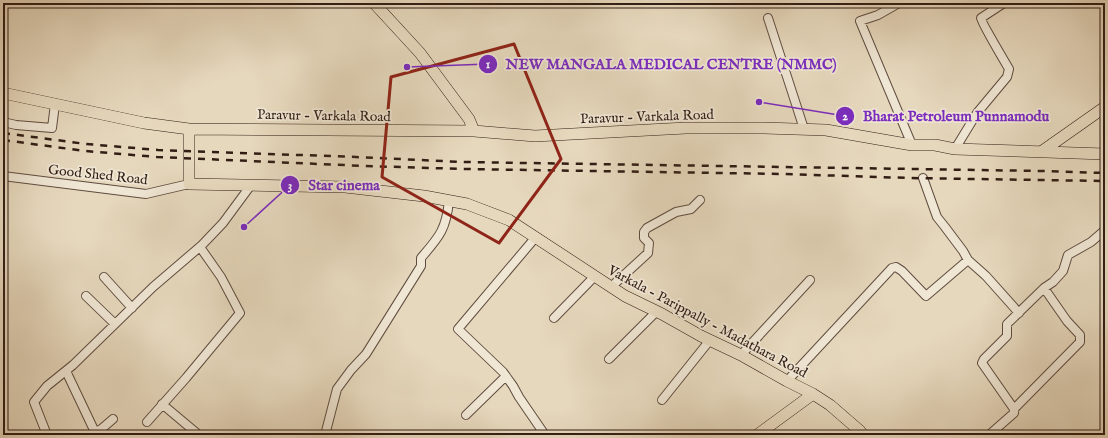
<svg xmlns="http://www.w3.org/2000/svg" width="1108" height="438" font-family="'IM FELL English',serif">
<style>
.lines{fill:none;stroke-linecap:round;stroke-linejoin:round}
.minor-casing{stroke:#5f4c3f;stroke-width:10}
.major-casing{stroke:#321d15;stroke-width:12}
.minor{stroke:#efe6d4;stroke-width:8}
.major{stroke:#e6d8bd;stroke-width:11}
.rail{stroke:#321d15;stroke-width:2.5;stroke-dasharray:7 7;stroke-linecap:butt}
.marked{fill:none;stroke:#8f2418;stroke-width:3;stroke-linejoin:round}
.labels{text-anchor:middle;stroke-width:3.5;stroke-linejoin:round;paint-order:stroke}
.street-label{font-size:14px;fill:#321d15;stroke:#efe6d4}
.leader{fill:none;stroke:#7b2cbf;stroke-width:1.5}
.callout-dot{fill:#7b2cbf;stroke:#efe6d4;stroke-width:1.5}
.mark-label{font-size:12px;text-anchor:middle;font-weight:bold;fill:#fff}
.callout-label{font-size:15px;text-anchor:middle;font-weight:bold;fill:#7b2cbf;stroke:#efe6d4;stroke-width:3.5;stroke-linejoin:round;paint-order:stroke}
</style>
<rect width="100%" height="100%" fill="#e6d8bd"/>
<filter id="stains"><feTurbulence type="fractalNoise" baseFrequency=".005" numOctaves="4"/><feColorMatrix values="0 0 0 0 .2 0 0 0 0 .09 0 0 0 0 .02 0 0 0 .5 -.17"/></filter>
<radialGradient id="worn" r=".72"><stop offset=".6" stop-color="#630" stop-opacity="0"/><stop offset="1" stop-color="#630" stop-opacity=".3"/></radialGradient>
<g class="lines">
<defs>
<path id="minor" d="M 899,3 L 878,15 L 860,21 L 912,145
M 768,18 L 804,129
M 3,122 L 16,125 L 52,128 L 55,104
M 955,149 L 977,113 L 1007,77 L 1009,69 C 1005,62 981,22 981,18 L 1004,3
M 3,176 L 146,194 L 189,184
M 923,178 L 937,217 L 945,227 L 963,251 L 968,260 L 986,276 L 1019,313
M 535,238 L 458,329 L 503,372 L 513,386 L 519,397 L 545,435
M 104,277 L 132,308
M 611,287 L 648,253 L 649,243 L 644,238 L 644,232 L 647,228 L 676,212 L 691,209 L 700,200
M 86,296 L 115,324
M 554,318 L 594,277
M 741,355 L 810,280
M 609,359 L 657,311
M 66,371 L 94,430 L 99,431 L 113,419
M 787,381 L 892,268 L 896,267 L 902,271 L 926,296 L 968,260
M 662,400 L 710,340
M 162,404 L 199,435
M 1014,409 L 1080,342 L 1080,335 L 1067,321 L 1044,288
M 466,415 L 506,376
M 147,422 L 186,378 L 240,313 L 221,277 L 200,247
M 47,435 L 34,402 L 47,386 L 73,365 L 153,287 L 202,245 L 223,223 L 251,185
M 325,435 L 337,389 L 351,370 L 366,354 L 421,266 L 421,258 C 439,237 446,230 449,201
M 989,435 L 1014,413 L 1014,409 L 982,363 L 984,359 L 1007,336 L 1007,324 L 1044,288 L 1053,282 L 1063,271 L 1068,255 L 1091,242 L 1105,230"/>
<path id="major" d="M 374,3 L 420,53 L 469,119 L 474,131
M 3,93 L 144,123 L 189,129 L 474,131 L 535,136 L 686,128 L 764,128 L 826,130 L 912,145 L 935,145 L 955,149 L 1105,154
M 189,129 L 189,184 L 345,187 L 424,196 L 467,204 L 509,220 L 625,296 L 662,314 L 701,336 L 741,355 L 787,381 L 813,394 L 830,405 L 860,431 L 863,435
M 1041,152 L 1105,107
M 757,435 L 813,394"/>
</defs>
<use href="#minor" class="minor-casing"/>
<use href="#major" class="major-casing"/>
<use href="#minor" class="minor"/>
<use href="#major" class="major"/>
<path class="rail" d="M 3,133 L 86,144 L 158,150 L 356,157 L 463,162 L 1042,171 L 1105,173
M 3,140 L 85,151 L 157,157 L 366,166 L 464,169 L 784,174 L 910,178 L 1105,181"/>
</g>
<path class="marked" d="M 514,44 L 561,159 L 499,243 L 382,177 L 391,77 Z"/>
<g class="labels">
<g class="street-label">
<text transform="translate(324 115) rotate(1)" y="5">Paravur - Varkala Road</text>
<text transform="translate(647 116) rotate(-2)" y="5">Paravur - Varkala Road</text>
<text transform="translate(98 174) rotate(6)" y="5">Good Shed Road</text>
<text transform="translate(708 321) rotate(28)" y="5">Varkala - Parippally - Madathara Road</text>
</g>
</g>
<path class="leader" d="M407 67L488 64M759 102L845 116M244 227L290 185"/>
<g class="callout-dot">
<circle cx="407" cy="67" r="4"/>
<circle cx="759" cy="102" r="4"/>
<circle cx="244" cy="227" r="4"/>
<circle cx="488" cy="64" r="10"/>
<circle cx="845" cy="116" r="10"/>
<circle cx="290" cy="185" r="10"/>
</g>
<g class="mark-label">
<text x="488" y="68">1</text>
<text x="845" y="120">2</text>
<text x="290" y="189">3</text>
</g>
<g class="callout-label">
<text x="671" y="69">NEW MANGALA MEDICAL CENTRE (NMMC)</text>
<text x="956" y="121">Bharat Petroleum Punnamodu</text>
<text x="344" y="190">Star cinema</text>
</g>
<rect width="1108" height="438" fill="none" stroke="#e6d8bd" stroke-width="16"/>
<rect x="4" y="4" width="1100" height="430" fill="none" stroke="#321d15" stroke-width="2"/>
<rect x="8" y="8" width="1092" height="422" fill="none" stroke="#321d15"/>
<rect width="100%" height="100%" filter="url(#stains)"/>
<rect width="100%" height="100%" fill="url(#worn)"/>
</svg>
